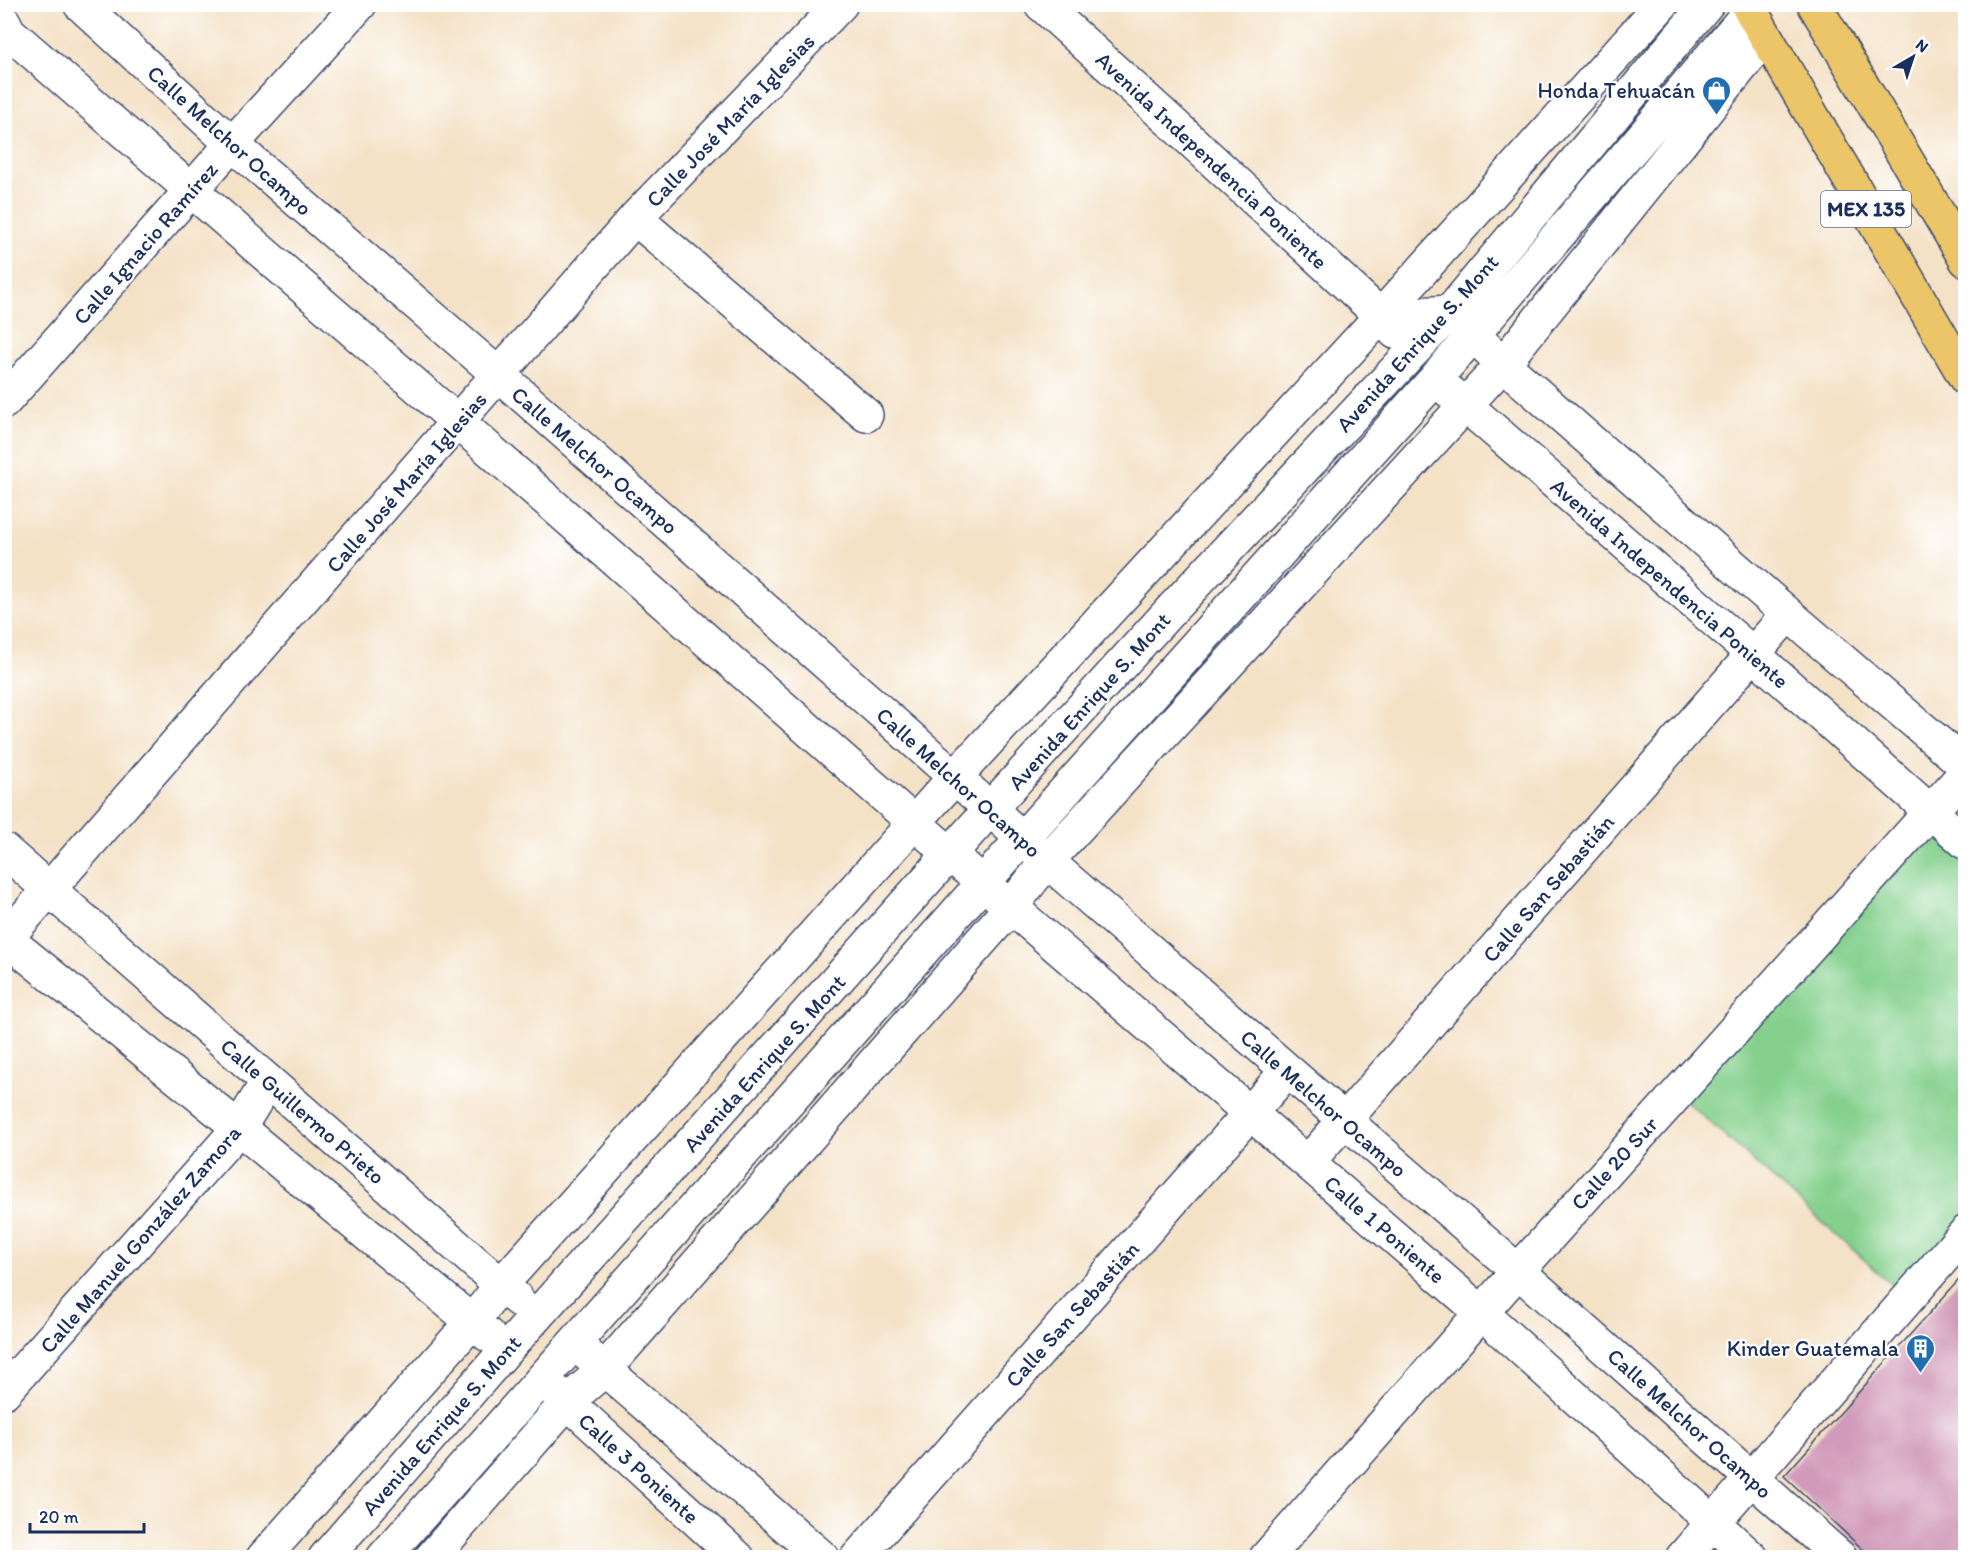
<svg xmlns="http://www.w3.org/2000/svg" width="1970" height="1562" font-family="Itim,sans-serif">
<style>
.green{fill:#85d08d;stroke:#508076;stroke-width:1.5}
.building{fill:#d19aba}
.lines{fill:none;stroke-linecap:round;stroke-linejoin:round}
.street-casing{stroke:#3c4a6e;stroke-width:36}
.primary-casing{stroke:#3c4a6e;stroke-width:36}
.street{stroke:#fff;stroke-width:33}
.primary{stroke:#ecc569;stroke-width:33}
.labels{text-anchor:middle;stroke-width:4.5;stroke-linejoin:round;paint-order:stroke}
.shield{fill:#fff;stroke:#5f6d8e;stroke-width:1.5}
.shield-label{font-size:21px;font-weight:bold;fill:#1b2f5e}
.poi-label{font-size:22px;fill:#1b2f5e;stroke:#fff;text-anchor:end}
.street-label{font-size:22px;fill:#1b2f5e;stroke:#fff}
</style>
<rect width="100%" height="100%" fill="#fff"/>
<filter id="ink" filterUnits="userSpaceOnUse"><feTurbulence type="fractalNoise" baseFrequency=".0167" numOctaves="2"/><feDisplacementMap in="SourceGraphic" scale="12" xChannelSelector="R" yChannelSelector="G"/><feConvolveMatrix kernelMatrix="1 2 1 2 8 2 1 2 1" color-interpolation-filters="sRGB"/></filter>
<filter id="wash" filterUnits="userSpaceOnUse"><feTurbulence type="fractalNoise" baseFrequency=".008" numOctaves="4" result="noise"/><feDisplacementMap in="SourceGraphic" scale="24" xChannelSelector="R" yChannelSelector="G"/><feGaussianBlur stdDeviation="1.35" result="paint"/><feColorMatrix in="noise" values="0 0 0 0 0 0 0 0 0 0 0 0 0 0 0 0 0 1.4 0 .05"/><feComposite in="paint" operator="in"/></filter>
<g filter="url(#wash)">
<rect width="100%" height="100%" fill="#f4e2c7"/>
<path class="green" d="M 1929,812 L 1965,843 L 1965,1232 L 1907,1298 L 1677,1093 Z"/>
<g id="blocks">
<path class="building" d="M 1966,1272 L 1966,1558 L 1872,1558 L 1784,1476 Z"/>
</g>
</g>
<g filter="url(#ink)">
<use href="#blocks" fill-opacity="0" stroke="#3c4a6e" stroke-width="1.5"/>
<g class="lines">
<defs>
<path id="street" d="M 80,4 L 232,144 L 499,375 L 955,777 L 1047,861 L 1518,1271 L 1841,1558
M 1041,4 L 1171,122 L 1381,316 L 1395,332
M 4,22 L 9,32 L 458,422 L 983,883 L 1482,1313 L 1752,1558
M 635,218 L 866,415
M 1381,316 L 1450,312 L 1503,364 L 1788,614 L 1966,766
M 1450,392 L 1753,654 L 1966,843
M 4,402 L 232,144 L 360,4
M 4,850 L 517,1299
M 4,937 L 239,1128 L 488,1335
M 4,941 L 635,218 L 841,4
M 1308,1162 L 1788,614
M 588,1355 L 823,1558
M 551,1387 L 738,1558
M 4,1392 L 239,1128 L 268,1081
M 263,1558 L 472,1322 L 501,1285 L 955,777 L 1381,316 L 1662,4
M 325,1558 L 507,1349 L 990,809 L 1170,611 L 1450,312 L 1707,4
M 383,1558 L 1022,839 L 1436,378 L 1751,10
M 431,1558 L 567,1402 L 604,1370 L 1011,907 L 1047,861 L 1503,364 L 1751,55 L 1766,40
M 857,1558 L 1287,1071
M 1266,1558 L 1518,1271 L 1966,772
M 1682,1558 L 1966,1232"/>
<path id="primary" d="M 1747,4 L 1966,379
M 1814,4 L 1966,260"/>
</defs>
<use href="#street" class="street-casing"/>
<use href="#primary" class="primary-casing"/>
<use href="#street" class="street"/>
<use href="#primary" class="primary"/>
</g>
</g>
<defs>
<symbol id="shop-pin" viewBox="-11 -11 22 30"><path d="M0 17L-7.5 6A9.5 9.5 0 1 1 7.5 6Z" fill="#1f6fb2" stroke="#fff"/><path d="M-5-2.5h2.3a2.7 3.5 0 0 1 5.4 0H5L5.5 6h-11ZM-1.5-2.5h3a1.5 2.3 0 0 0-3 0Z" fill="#fff"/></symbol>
<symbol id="building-pin" viewBox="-11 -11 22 30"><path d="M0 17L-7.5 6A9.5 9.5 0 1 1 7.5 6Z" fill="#1f6fb2" stroke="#fff"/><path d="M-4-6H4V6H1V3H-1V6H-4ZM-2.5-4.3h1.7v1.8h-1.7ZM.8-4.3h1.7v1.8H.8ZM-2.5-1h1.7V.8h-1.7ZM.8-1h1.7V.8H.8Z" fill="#fff"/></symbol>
</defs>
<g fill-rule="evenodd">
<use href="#shop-pin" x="1700" y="74" width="33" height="45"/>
<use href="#building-pin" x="1904" y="1332" width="33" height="45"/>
</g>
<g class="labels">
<rect class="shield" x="1821" y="191" width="90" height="36" rx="4.5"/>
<g class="shield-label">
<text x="1866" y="216">MEX 135</text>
</g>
<g class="poi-label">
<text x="1695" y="98">Honda Tehuacán</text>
<text x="1899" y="1356">Kinder Guatemala</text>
</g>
<g class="street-label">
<text transform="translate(730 120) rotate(-46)" y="8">Calle José María Iglesias</text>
<text transform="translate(230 140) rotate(42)" y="8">Calle Melchor Ocampo</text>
<text transform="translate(1212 160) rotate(43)" y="8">Avenida Independencia Poniente</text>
<text transform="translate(145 243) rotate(-49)" y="8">Calle Ignacio Ramírez</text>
<text transform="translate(1417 343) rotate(-48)" y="8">Avenida Enrique S. Mont</text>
<text transform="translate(595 460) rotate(41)" y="8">Calle Melchor Ocampo</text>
<text transform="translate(406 482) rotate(-49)" y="8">Calle José María Iglesias</text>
<text transform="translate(1670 583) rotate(41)" y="8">Avenida Independencia Poniente</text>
<text transform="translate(1089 701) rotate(-48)" y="8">Avenida Enrique S. Mont</text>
<text transform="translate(959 782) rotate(42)" y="8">Calle Melchor Ocampo</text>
<text transform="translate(1548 888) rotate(-49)" y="8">Calle San Sebastián</text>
<text transform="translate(764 1063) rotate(-48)" y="8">Avenida Enrique S. Mont</text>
<text transform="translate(1324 1103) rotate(41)" y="8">Calle Melchor Ocampo</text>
<text transform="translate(303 1111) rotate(41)" y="8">Calle Guillermo Prieto</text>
<text transform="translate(1614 1163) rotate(-48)" y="8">Calle 20 Sur</text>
<text transform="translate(1385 1229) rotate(41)" y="8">Calle 1 Poniente</text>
<text transform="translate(140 1239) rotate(-49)" y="8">Calle Manuel González Zamora</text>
<text transform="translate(1072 1314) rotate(-48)" y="8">Calle San Sebastián</text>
<text transform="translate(1690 1423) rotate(42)" y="8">Calle Melchor Ocampo</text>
<text transform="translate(441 1425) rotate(-49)" y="8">Avenida Enrique S. Mont</text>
<text transform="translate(639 1468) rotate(42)" y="8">Calle 3 Poniente</text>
</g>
</g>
<rect width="1970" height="1562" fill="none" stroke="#fff" stroke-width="24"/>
<g transform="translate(1913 57) rotate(39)" stroke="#ffffff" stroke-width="4.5" paint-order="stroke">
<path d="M0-4.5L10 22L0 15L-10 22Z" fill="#1b2f5e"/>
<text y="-9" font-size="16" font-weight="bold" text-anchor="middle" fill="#1b2f5e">N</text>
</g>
<path d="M30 1523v9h114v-9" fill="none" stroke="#1b2f5e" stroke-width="3"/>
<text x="39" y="1523" font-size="18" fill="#1b2f5e" stroke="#ffffff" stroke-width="4.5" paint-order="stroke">20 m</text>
</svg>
